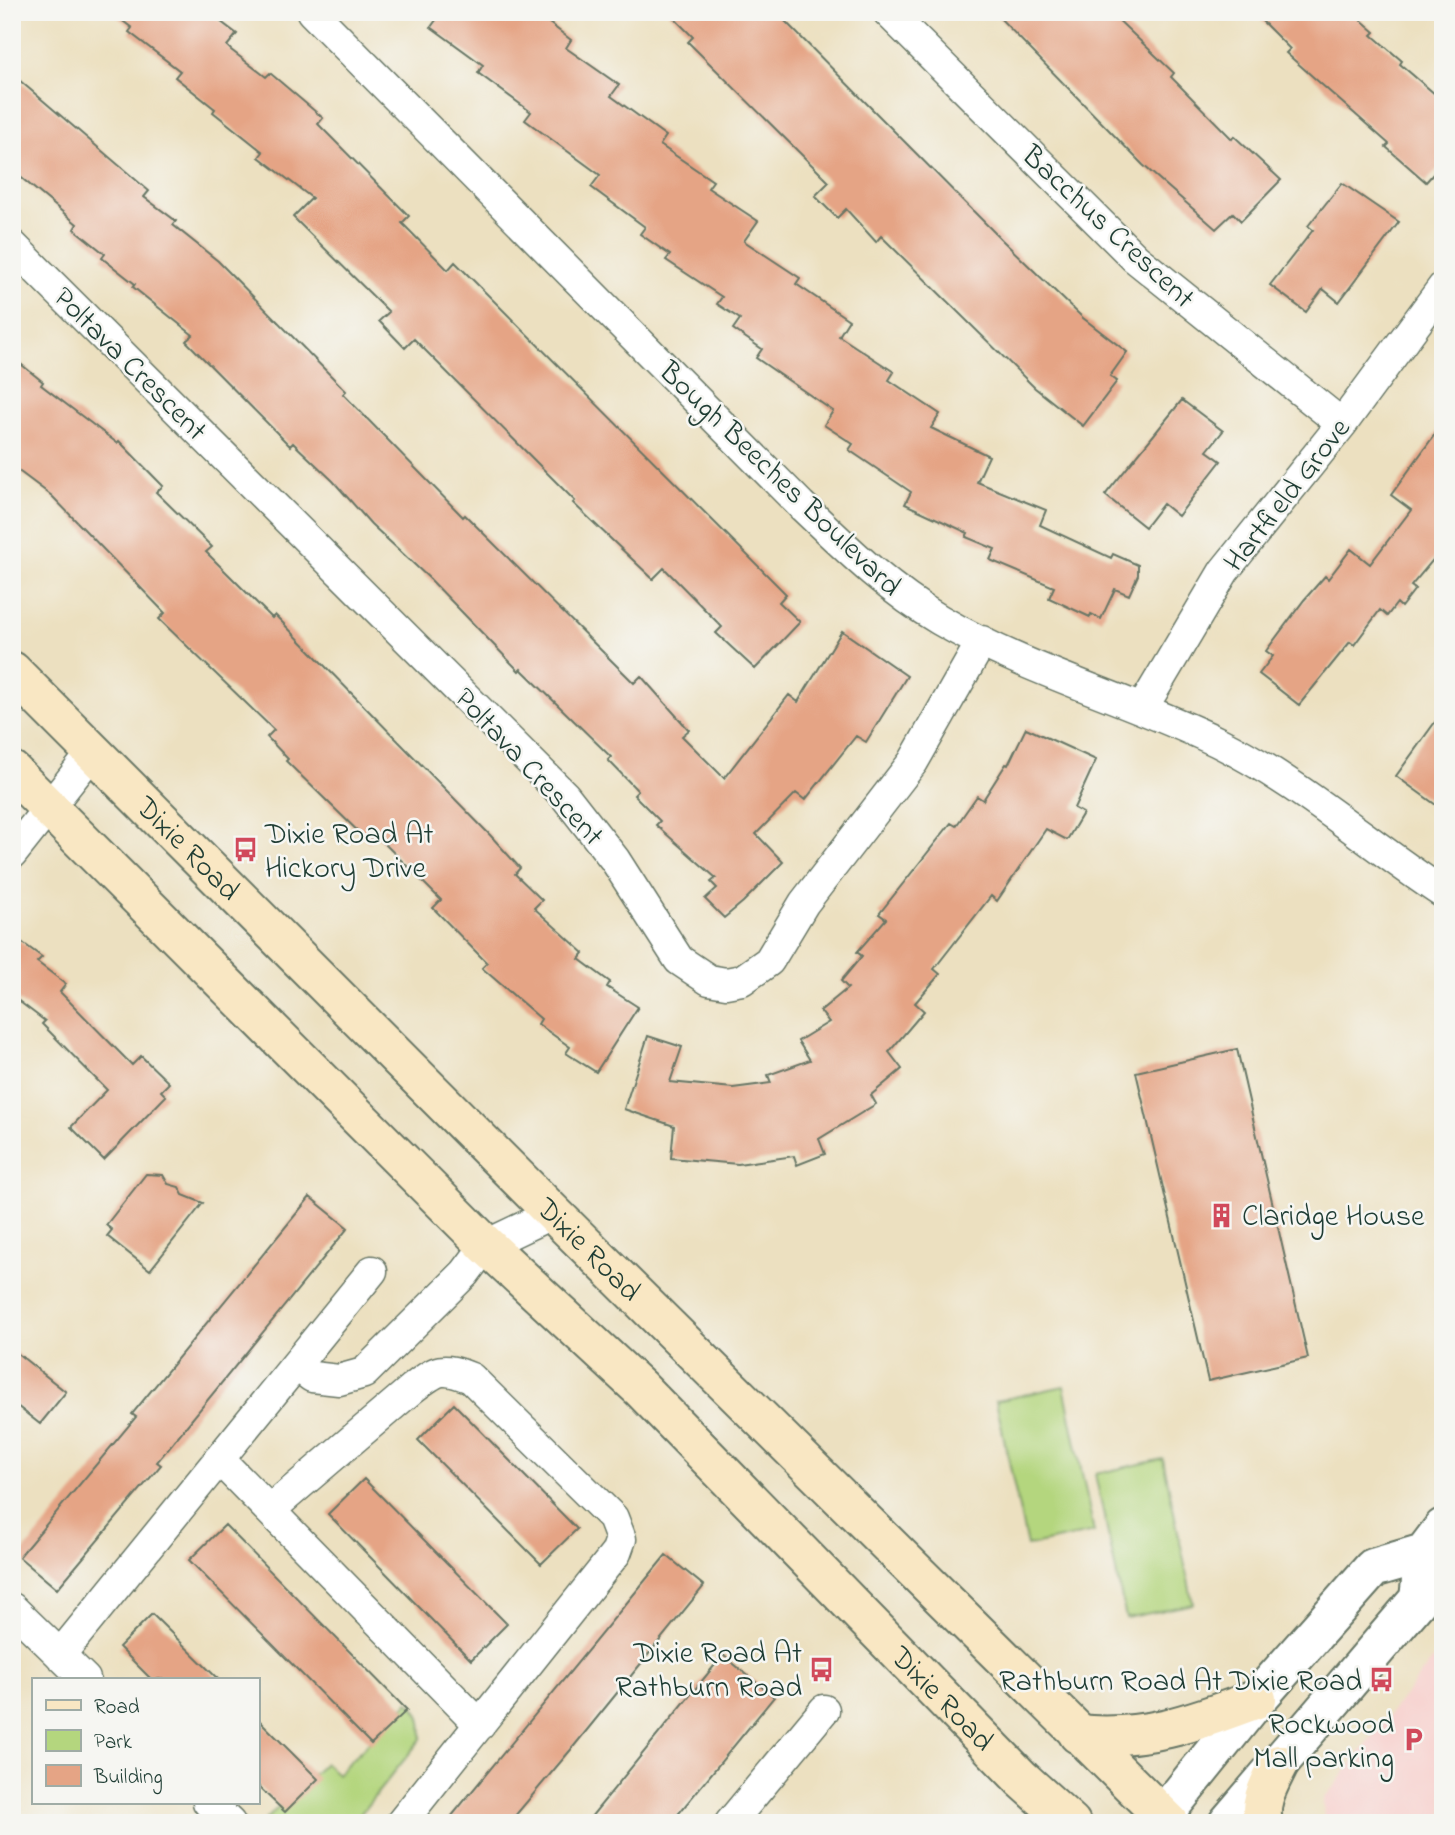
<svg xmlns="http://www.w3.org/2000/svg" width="1455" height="1835" font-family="'Indie Flower',sans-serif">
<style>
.built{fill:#f7d0cd}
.green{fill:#b4d67e;stroke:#6a8a59;stroke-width:2}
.building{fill:#e5a485}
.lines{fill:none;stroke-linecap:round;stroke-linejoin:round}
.minor-casing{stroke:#677665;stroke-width:33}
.tertiary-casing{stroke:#677665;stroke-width:42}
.secondary-casing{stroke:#677665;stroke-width:42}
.minor{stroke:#fff;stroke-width:30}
.tertiary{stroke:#fff;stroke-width:38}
.secondary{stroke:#f9e7c3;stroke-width:38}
.labels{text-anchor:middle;stroke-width:5;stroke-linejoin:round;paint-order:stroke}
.street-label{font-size:30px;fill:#1f3d34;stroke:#f6f6f2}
.poi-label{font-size:30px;fill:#1f3d34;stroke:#f6f6f2;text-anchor:end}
</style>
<rect width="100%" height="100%" fill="#f6f6f2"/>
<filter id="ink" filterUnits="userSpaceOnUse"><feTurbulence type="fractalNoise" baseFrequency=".0143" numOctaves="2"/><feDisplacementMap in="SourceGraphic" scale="14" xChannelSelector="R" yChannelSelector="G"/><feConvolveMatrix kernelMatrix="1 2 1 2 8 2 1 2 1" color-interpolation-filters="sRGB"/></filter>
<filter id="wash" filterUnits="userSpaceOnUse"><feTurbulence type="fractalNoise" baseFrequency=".00686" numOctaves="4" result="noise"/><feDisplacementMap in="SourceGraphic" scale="28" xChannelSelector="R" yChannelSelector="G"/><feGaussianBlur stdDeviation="1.57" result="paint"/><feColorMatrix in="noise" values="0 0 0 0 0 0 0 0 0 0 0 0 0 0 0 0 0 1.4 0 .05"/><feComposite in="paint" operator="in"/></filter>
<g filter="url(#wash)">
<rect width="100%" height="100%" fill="#ece0c0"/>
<path class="built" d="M 1443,1646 L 1443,1823 L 1324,1823 L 1323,1800 Z"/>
<path class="green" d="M 1064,1386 L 1094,1532 L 1027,1546 L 996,1401 Z
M 1163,1459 L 1193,1604 L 1126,1618 L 1095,1474 Z
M 409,1702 C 421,1712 423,1724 421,1739 L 353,1823 L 266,1823 L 265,1820 L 325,1763 L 337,1774 Z"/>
<g id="blocks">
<path class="building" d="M 111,12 L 208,12 L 237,34 L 227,46 L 231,50 L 266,77 L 270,73 L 323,118 L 318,124 L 409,216 L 402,223 L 448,270 L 455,262 L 786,594 L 779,602 L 800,622 L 755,669 L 716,633 L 722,627 L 664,568 L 653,579 L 573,503 L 575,501 L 414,339 L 405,348 L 379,321 L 389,312 L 293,217 L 312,198 L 259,157 L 263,152 L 213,112 L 215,109 L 175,77 L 180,71 L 129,32 L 132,28 Z
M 442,12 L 535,12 L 571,40 L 566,48 L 619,85 L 611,96 L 666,136 L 660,145 L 713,181 L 708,188 L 758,221 L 744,241 L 800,278 L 796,284 L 849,320 L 839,336 L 894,372 L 889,380 L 940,414 L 931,428 L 989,456 L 977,482 L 1046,510 L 1040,525 L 1111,558 L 1113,554 L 1138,565 L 1138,575 L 1129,595 L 1115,589 L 1101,619 L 1091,614 L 1090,617 L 1049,598 L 1054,587 L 990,560 L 995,549 L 966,537 L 968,533 L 905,504 L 911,492 L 849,450 L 853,444 L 824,425 L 833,411 L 756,358 L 762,349 L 733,329 L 740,319 L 717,304 L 722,297 L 666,260 L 670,255 L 640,234 L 645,227 L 591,187 L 600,175 L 525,120 L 531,112 L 478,73 L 483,65 L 431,27 Z
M 668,12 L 776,12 L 1002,240 L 1083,318 L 1127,352 L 1110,376 L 1117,381 L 1083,426 L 1035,388 L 881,236 L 876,242 L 846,209 L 837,218 L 815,196 L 829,182 L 688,42 L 693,37 Z
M 994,12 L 1110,12 L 1174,73 L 1171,77 L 1232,139 L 1234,136 L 1281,180 L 1241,221 L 1233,213 L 1216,229 L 1143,165 Z
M 1253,12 L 1352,12 L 1375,32 L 1372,35 L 1402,61 L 1400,64 L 1443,101 L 1443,163 L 1426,182 L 1386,147 L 1389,144 L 1286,53 L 1290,49 Z
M 12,74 L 149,191 L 144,197 L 176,221 L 173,225 L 218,261 L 346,391 L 343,394 L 463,517 L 465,515 L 634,683 L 641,676 L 689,730 L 682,736 L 724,778 L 789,695 L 798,702 L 842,631 L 907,676 L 866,742 L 856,736 L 805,800 L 796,793 L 756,834 L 783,862 L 743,902 L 724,918 L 705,899 L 717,888 L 711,882 L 716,878 L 656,825 L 660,821 L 634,795 L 638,791 L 608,760 L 611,757 L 521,669 L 519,671 L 430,579 L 371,524 L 333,481 L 293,443 L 290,446 L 186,341 L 193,335 L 133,287 L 135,284 L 102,258 L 105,254 L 74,229 L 77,224 L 12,170 Z
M 1342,183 L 1399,222 L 1339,302 L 1323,289 L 1306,312 L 1270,285 L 1313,230 L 1308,226 Z
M 12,357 L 43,382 L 41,385 L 117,443 L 119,441 L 163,486 L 156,492 L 212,547 L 206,552 L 272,618 L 275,615 L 490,835 L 520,868 L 515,874 L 542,900 L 534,908 L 584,953 L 579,959 L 610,982 L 607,987 L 638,1007 L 596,1072 L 566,1053 L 570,1047 L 538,1024 L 541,1019 L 482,968 L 487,963 L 433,908 L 441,900 L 376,835 L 369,842 L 286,761 L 288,759 L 267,737 L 274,730 L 159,619 L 165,613 L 52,496 L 12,466 Z
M 1182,400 L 1223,431 L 1207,451 L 1221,461 L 1178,516 L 1163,504 L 1145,527 L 1105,495 Z
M 1443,423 L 1443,548 L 1411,586 L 1415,589 L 1401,607 L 1397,603 L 1387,616 L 1380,610 L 1354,645 L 1350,642 L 1299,705 L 1259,674 L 1273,656 L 1266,651 L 1304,600 L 1325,576 L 1328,579 L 1351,549 L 1370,564 L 1411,510 L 1391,495 Z
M 1443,711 L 1443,810 L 1396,776 Z
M 1026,728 L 1096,760 L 1074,808 L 1083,813 L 1067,840 L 1046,829 L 997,901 L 991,896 L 934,969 L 940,974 L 915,1003 L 924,1011 L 889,1052 L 902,1069 L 871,1095 L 876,1104 L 819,1139 L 825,1154 L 797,1165 L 794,1156 L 738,1164 L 671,1158 L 674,1126 L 624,1109 L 648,1036 L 682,1047 L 670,1082 L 733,1088 L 771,1083 L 768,1075 L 810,1060 L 798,1041 L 829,1022 L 820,1011 L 848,988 L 841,981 L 862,956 L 857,952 L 886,919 L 879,914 L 951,823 L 956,826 L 977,796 L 983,800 L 1006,764 L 1008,765 Z
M 12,935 L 42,957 L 37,962 L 66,984 L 60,992 L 132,1065 L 141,1056 L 169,1083 L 161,1091 L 166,1096 L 104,1160 L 71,1127 L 107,1090 L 42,1024 L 45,1021 L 12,996 Z
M 1237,1049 L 1308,1358 L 1208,1381 L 1136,1072 Z
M 146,1174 L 163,1175 L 168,1184 L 179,1187 L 183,1195 L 203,1203 L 150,1270 L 107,1236 L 112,1230 L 106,1225 Z
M 310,1197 L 348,1228 L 157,1462 L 161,1465 L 57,1589 L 19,1557 L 136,1417 L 132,1414 Z
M 12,1349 L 66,1392 L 40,1424 L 12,1402 Z
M 454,1404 L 577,1529 L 541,1564 L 418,1440 Z
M 364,1479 L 507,1624 L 471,1660 L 328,1514 Z
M 225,1525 L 407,1710 L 371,1744 L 189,1560 Z
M 666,1555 L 704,1586 L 574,1746 L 509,1823 L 446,1823 Z
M 152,1614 L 218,1679 L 151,1679 L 119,1647 Z
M 723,1655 L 774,1697 L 671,1823 L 586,1823 Z
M 257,1718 L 318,1779 L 285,1812 L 257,1785 Z"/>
</g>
</g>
<g filter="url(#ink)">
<use href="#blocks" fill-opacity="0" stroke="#677665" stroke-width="2"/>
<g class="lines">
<defs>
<path id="minor" d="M 312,12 L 801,505 C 845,547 887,589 940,620 C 1027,671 1127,698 1218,742 C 1299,782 1367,843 1443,893
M 888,12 L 1135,258 L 1342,424
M 12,245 L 565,796 L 615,860 L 679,960 L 709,980 L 726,983 L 742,980 L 769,961 L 804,903 L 913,762 L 982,641
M 1142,709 L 1224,571 L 1342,424 L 1443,287
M 12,854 L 93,752
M 296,1365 L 312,1377 L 339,1380 L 364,1373 L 465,1273 L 486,1245 L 553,1213
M 219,1459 L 480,1725
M 270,1510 L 413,1388 C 438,1369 441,1366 471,1378 L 613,1518 L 621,1539 L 616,1553 L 401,1823
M 12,1608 L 85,1679
M 60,1655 L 372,1271
M 208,1802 L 230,1823
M 730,1823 L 824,1710"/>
<path id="tertiary" d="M 1157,1823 L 1257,1699 L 1373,1568 L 1424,1553
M 1228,1823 L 1419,1599 L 1424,1553 L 1443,1528"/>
<g id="secondary">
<path id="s1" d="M 12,671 L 553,1213 L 1170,1823"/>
<path id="s2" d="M 12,771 L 486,1245 L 640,1388 L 1022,1779 L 1071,1823"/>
<path d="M 1078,1734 C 1146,1741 1195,1722 1257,1699"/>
<path d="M 1263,1823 C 1258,1801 1270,1783 1279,1764"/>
</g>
</defs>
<use href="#minor" class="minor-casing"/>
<use href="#tertiary" class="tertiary-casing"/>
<use href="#secondary" class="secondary-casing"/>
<use href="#minor" class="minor"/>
<use href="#tertiary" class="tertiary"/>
<use href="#secondary" class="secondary"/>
</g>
</g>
<defs>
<symbol id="bus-bare" viewBox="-9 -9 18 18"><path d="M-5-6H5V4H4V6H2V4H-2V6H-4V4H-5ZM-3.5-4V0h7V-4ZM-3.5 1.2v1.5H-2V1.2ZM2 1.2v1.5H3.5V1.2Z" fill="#d1495b" stroke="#f6f6f2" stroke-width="2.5" paint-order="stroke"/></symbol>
<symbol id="building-bare" viewBox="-9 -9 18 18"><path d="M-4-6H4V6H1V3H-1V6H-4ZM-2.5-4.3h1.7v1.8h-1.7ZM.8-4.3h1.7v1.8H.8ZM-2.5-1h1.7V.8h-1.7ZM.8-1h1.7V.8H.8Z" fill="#d1495b" stroke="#f6f6f2" stroke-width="2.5" paint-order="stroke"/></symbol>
<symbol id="parking-bare" viewBox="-9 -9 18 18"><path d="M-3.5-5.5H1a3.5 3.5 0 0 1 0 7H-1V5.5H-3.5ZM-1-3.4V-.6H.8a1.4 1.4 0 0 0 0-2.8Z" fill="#d1495b" stroke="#f6f6f2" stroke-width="2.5" paint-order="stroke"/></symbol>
</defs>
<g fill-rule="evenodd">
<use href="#bus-bare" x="228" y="832" width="35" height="35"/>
<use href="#building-bare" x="1204" y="1198" width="35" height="35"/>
<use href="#bus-bare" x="804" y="1652" width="35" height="35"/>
<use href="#bus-bare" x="1364" y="1662" width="35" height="35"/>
<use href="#parking-bare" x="1396" y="1722" width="35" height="35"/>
</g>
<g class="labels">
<g class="street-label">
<text transform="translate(1109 226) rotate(43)" y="10">Bacchus Crescent</text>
<text transform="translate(131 363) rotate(45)" y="10">Poltava Crescent</text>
<text transform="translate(781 478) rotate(44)" y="10">Bough Beeches Boulevard</text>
<text transform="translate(1286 494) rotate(-52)" y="10">Hartfield Grove</text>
<text transform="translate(530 766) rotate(47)" y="10">Poltava Crescent</text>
<text dy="10" stroke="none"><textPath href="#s1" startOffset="250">Dixie Road</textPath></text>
<text dy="10" stroke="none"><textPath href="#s1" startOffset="817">Dixie Road</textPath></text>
<text dy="10" stroke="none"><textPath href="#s2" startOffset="1314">Dixie Road</textPath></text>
</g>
<g class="poi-label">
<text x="265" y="843" text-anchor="start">Dixie Road At<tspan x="265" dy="34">Hickory Drive</tspan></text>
<text x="1242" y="1225" text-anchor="start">Claridge House</text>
<text x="802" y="1662">Dixie Road At<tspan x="802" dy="34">Rathburn Road</tspan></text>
<text x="1362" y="1690">Rathburn Road At Dixie Road</text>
<text x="1394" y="1733">Rockwood<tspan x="1394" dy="34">Mall parking</tspan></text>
</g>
</g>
<rect width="1455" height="1835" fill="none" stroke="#f6f6f2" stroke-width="42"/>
<rect x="32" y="1678" width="228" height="126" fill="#f6f6f2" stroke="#a0aca6" stroke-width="2"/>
<rect x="46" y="1700" width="35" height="10" fill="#f9e7c3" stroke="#a0aca6" stroke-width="2"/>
<text x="94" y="1713" font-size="21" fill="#1f3d34">Road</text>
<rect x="46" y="1730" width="35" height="21" fill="#b4d67e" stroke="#a0aca6" stroke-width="2"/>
<text x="94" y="1748" font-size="21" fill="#1f3d34">Park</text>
<rect x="46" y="1765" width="35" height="21" fill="#e5a485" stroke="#a0aca6" stroke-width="2"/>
<text x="94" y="1783" font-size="21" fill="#1f3d34">Building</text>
</svg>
